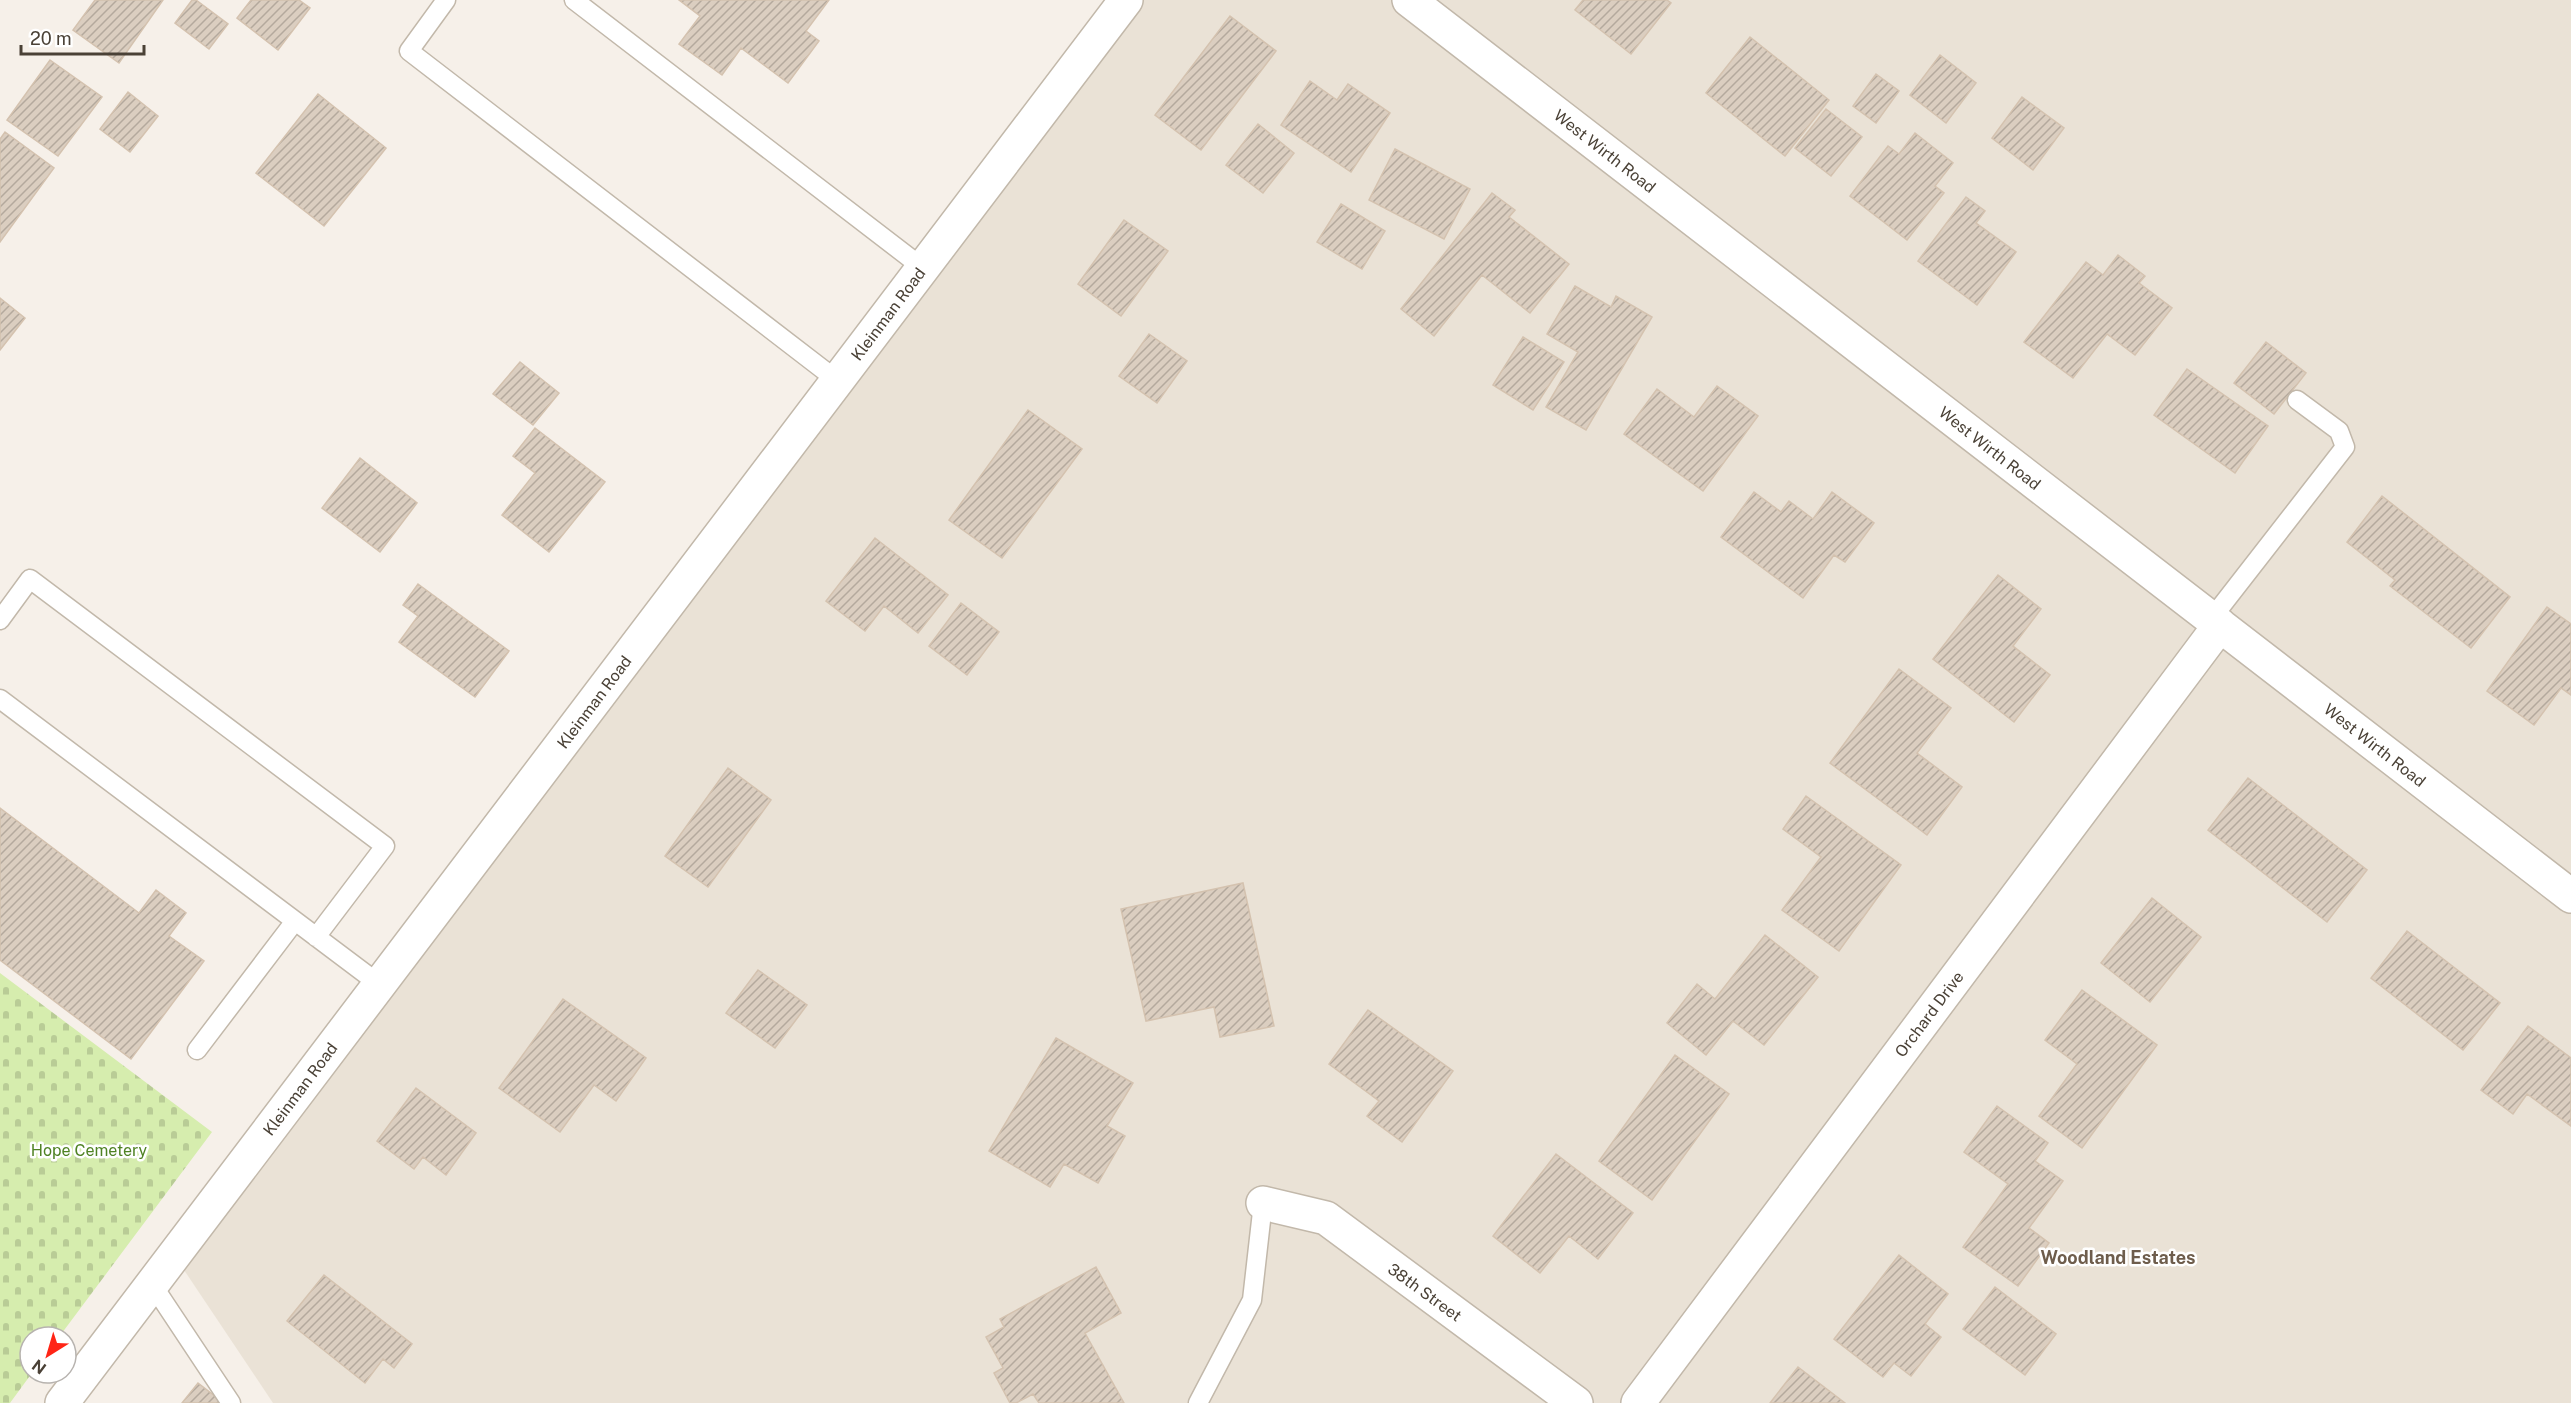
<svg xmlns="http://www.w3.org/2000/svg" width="2571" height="1403" font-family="'Public Sans',sans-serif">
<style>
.residential{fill:#eae2d6}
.cemetery{fill:url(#cemetery-stones)}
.building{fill:url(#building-hatch);stroke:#d4c2af;stroke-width:1.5}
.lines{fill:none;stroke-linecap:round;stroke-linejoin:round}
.service-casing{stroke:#c2b8aa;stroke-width:21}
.minor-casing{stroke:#c2b8aa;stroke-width:36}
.tertiary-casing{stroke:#c2b8aa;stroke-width:36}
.service{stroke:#fff;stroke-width:18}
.minor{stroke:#fff;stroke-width:33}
.tertiary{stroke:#fff;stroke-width:33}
.labels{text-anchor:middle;stroke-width:5;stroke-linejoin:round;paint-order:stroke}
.street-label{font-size:16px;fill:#4a4136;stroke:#fff}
.park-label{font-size:16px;fill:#4f8223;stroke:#fff}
.neighbourhood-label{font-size:18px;font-weight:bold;fill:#6e5d4c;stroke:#fff}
</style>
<defs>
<pattern id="cemetery-stones" width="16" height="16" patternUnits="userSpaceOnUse" patternTransform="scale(1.5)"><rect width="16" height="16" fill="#d6edae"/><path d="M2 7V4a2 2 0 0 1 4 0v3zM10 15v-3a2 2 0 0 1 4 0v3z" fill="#b9cc96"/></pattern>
<pattern id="building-hatch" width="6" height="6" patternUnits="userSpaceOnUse" patternTransform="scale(1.5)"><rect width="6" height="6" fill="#dbcec0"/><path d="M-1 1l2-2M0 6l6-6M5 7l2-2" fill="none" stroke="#b4a99d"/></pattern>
</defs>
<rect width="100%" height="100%" fill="#f6f0e9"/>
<path class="residential" d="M 1142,0 L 2571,0 L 2571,1403 L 273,1403 L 182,1267 Z"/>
<path class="cemetery" d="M 0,973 L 212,1132 L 59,1337 L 30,1337 L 30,1373 L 32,1373 L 10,1403 L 0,1403 Z"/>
<path class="building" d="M 95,0 L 163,0 L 119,63 L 73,30 Z
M 192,0 L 196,0 L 228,24 L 209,49 L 175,23 Z
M 251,0 L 299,0 L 310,8 L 278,50 L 237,18 Z
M 679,0 L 829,0 L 806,31 L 819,41 L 788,83 L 741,48 L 722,75 L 679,44 L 700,16 Z
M 1583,0 L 1667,0 L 1671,3 L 1631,54 L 1575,10 Z
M 1230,16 L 1276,51 L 1201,150 L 1155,115 Z
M 1750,37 L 1829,100 L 1785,156 L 1706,93 Z
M 1940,55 L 1976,83 L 1946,123 L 1910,95 Z
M 50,60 L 102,97 L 58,156 L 7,120 Z
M 1876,74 L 1899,91 L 1876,123 L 1853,106 Z
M 1310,81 L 1337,100 L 1348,84 L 1390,113 L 1351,172 L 1281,125 Z
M 128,92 L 158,116 L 130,152 L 100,129 Z
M 318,94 L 386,148 L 324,226 L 256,173 Z
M 2022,97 L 2064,128 L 2033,170 L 1992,138 Z
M 1826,109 L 1862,137 L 1831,176 L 1795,148 Z
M 1258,124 L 1294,153 L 1263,193 L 1226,165 Z
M 5,132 L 54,168 L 0,242 L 0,139 Z
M 1915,133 L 1953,163 L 1935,186 L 1944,193 L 1907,240 L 1850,196 L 1888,146 L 1899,154 Z
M 1395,149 L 1470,189 L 1444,239 L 1369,200 Z
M 1492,193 L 1515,210 L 1509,217 L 1569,264 L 1530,313 L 1482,275 L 1434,336 L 1401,309 Z
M 1966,197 L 1985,211 L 1976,223 L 2016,252 L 1977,305 L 1918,261 Z
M 1341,204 L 1385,231 L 1362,269 L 1317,242 Z
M 1124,220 L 1168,251 L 1121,316 L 1078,284 Z
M 2118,255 L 2145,276 L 2139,283 L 2172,308 L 2135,355 L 2107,334 L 2073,378 L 2024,342 L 2086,262 L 2103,275 Z
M 1575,286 L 1611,307 L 1616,296 L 1652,317 L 1586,430 L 1546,407 L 1578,352 L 1547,334 Z
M 0,298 L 25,318 L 0,350 Z
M 1149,334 L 1187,361 L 1157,403 L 1119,376 Z
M 1523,337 L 1564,362 L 1533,410 L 1493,385 Z
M 2266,342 L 2306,373 L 2274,414 L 2234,383 Z
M 520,362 L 559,393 L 533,425 L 493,394 Z
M 2187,369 L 2268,426 L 2235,473 L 2154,415 Z
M 1717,386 L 1758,416 L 1703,491 L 1624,434 L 1657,389 L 1694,417 Z
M 1028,410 L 1082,449 L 1002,558 L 949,520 Z
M 535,428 L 605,482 L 549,552 L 502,515 L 535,473 L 513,456 Z
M 360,458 L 417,503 L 380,552 L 322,508 Z
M 1754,492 L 1781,512 L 1789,501 L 1813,519 L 1832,492 L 1874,523 L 1845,562 L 1834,555 L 1803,598 L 1721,537 Z
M 2382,496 L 2510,597 L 2471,648 L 2390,586 L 2395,580 L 2347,542 Z
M 875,538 L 948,595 L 918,633 L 884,606 L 865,631 L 826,601 Z
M 1998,575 L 2041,609 L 2013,646 L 2050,675 L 2014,722 L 1933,659 Z
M 418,584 L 509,651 L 475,697 L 399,642 L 418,616 L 403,605 Z
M 961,603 L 999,632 L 967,675 L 929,646 Z
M 2547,607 L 2571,624 L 2571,695 L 2561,688 L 2534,725 L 2487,691 Z
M 1899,669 L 1951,708 L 1917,753 L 1962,787 L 1927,835 L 1830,763 Z
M 728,768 L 771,800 L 708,887 L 665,856 Z
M 2248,778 L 2367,870 L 2327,922 L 2208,830 Z
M 1806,796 L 1901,865 L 1839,951 L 1782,910 L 1821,857 L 1783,829 Z
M 0,808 L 139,913 L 156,890 L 186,913 L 169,936 L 204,961 L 131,1059 L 0,960 Z
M 1243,883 L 1274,1026 L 1220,1037 L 1214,1007 L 1146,1021 L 1121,909 Z
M 2152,898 L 2201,937 L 2150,1002 L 2101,963 Z
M 2407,931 L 2500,1003 L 2463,1050 L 2371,978 Z
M 1765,935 L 1818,977 L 1764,1045 L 1733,1021 L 1706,1055 L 1667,1023 L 1697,984 L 1715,999 Z
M 758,970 L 807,1005 L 775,1048 L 726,1013 Z
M 2082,990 L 2157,1045 L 2082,1148 L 2039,1116 L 2077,1064 L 2045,1040 Z
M 563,999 L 646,1058 L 616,1101 L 594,1085 L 560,1132 L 499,1088 Z
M 1368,1010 L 1453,1071 L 1402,1142 L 1367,1116 L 1379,1101 L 1329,1064 Z
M 2528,1026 L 2571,1058 L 2571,1126 L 2527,1094 L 2513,1114 L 2481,1090 Z
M 1056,1038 L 1133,1083 L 1107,1126 L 1125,1136 L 1098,1183 L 1064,1164 L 1050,1187 L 989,1151 Z
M 1675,1055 L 1729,1094 L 1652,1200 L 1599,1161 Z
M 416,1088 L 476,1133 L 446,1175 L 423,1157 L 414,1169 L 377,1141 Z
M 1997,1106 L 2048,1143 L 2035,1161 L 2063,1181 L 2029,1228 L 2049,1243 L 2018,1286 L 1963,1247 L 2008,1184 L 1964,1152 Z
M 1556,1154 L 1633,1213 L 1598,1259 L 1569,1236 L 1540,1273 L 1493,1236 Z
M 1899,1255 L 1948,1294 L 1925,1324 L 1941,1337 L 1911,1376 L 1894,1363 L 1883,1377 L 1834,1339 Z
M 1096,1267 L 1121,1313 L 1085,1333 L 1124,1403 L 1039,1403 L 1033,1394 L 1016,1403 L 1010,1403 L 994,1373 L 1003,1368 L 986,1337 L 1004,1327 L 1000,1319 Z
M 324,1275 L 412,1344 L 394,1368 L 383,1359 L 365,1383 L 287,1321 Z
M 1995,1287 L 2056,1334 L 2025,1375 L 1963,1329 Z
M 1798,1367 L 1845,1403 L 1770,1403 Z
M 198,1383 L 224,1403 L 182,1403 Z"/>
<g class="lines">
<defs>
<path id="service" d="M 446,0 L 409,51 L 838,381
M 574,0 L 923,268
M 2212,618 L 2345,447 L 2339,431 L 2297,400
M 0,620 L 30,579 L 385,846 L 316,937
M 0,699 L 379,984
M 197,1050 L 295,921
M 152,1284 L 231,1403
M 1198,1403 L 1252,1300 L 1263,1203"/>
<path id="minor" d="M 1409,0 L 2571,896
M 1263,1203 L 1326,1218 L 1576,1403
M 1638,1403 L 2220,625"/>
<path id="tertiary" d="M 62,1403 L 1126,0"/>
</defs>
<use href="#service" class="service-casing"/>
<use href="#minor" class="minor-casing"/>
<use href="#tertiary" class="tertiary-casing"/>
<use href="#service" class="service"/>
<use href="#minor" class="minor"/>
<use href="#tertiary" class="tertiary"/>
</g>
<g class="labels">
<g class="street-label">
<text transform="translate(1605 151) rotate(38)" y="6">West Wirth Road</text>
<text transform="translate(888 314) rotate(-53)" y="6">Kleinman Road</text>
<text transform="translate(1990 448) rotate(38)" y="6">West Wirth Road</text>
<text transform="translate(594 702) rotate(-53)" y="6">Kleinman Road</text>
<text transform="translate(2375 745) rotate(38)" y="6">West Wirth Road</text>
<text transform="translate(1929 1014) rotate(-53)" y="6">Orchard Drive</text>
<text transform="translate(300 1089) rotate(-53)" y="6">Kleinman Road</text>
<text transform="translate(1425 1292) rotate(36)" y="6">38th Street</text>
</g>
<g class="park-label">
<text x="89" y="1156">Hope Cemetery</text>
</g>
<g class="neighbourhood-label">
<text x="2118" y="1264">Woodland Estates</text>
</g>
</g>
<g transform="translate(48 1355) rotate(217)"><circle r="28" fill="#ffffff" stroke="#b7b3af" stroke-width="1.5"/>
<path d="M0-4.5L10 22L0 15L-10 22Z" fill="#ff2516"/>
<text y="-9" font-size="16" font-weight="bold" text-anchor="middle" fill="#4a4136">N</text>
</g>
<path d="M21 45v9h123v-9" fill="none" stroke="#4a4136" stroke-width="3"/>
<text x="30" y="45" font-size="18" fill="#4a4136" stroke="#ffffff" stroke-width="4.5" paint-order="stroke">20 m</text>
</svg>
